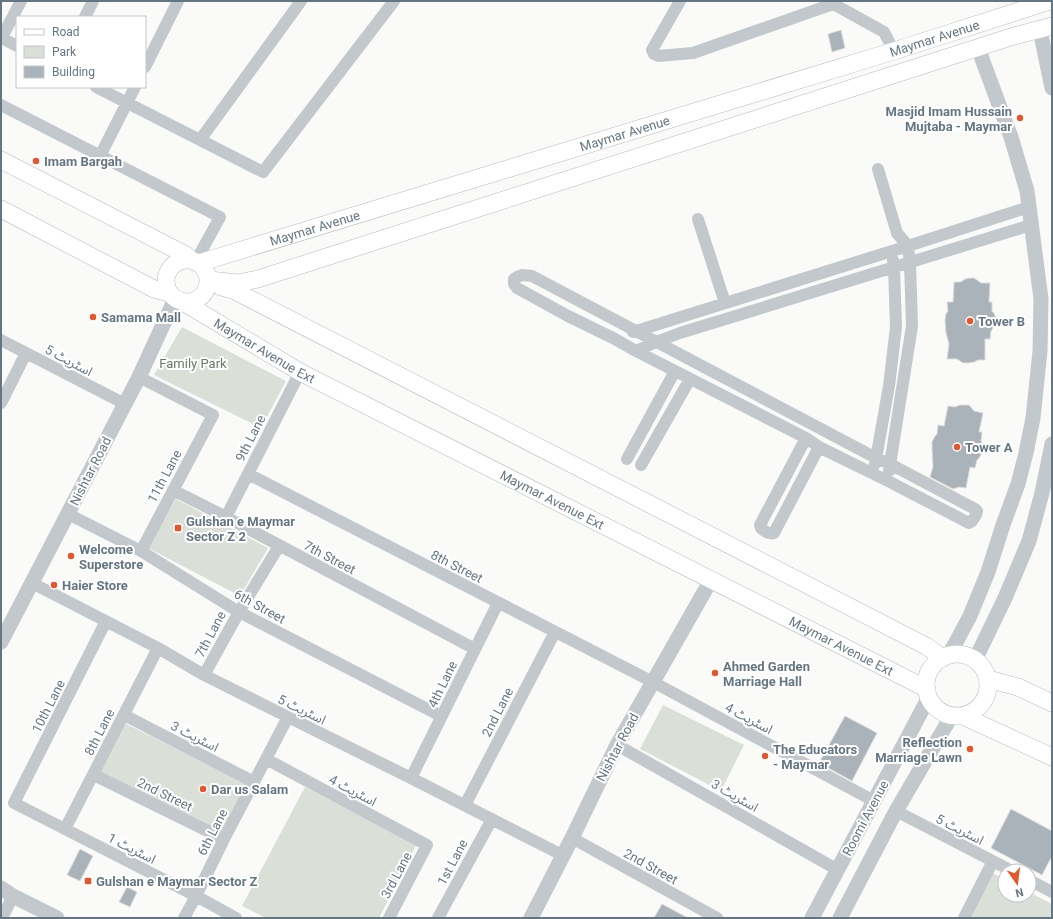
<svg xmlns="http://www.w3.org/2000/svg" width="1053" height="919" font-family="Roboto,'Noto Sans Arabic',sans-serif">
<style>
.green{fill:#dadfd7}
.building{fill:#aab3b9;stroke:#dcdcda}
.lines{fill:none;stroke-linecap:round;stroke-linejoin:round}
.secondary-casing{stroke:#b3babf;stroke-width:18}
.minor{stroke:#c3c8cc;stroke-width:12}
.tertiary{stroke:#c3c8cc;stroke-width:15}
.secondary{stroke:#fff;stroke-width:17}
.poi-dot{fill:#e4572e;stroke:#fff;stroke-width:1.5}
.labels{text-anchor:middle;stroke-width:4;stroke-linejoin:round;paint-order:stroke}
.street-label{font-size:13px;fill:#657683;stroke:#fff}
.poi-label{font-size:13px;font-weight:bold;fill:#657683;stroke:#fff;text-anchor:start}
.park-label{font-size:13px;fill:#687a64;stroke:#fff}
</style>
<rect width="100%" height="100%" fill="#fafaf8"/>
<path class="green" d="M 182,327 L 286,381 L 261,428 L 154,375 Z
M 176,499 L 268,548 L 240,596 L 148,548 Z
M 663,705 L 744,745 L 721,791 L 640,749 Z
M 126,724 L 248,784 L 221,834 L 101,772 Z
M 305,787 L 416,845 L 379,918 L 266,918 L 242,906 Z
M 990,872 L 1005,879 L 1005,895 L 1029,895 L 1029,892 L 1052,904 L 1052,918 L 967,918 Z"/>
<path class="building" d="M 841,30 L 845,48 L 832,52 L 828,34 Z
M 971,278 L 974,278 L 981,283 L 990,283 L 989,302 L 992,302 L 992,311 L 995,315 L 995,323 L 993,328 L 991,331 L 990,339 L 985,339 L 985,360 L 978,360 L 974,362 L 968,363 L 963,363 L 957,359 L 947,359 L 949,344 L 946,333 L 945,320 L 946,314 L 948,311 L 947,302 L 953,302 L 954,282 L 961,282 L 965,279 Z
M 960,405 L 969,405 L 974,411 L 983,413 L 979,432 L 982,432 L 981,441 L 983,445 L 983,449 L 982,453 L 979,458 L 977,460 L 975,468 L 970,467 L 966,488 L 959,487 L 953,489 L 930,477 L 933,467 L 932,449 L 932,442 L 935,436 L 937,434 L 938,425 L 944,426 L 948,406 L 955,407 Z
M 845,716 L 877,733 L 852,781 L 819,763 Z
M 1011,809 L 1052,831 L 1052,856 L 1042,875 L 991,848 Z
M 80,849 L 93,856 L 80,881 L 67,875 Z
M 127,887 L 137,892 L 130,907 L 119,902 Z
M 662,904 L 688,918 L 654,918 Z"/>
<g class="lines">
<defs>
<g id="secondary">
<path d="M 1,160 L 186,255 L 191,260"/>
<path d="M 1,209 L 154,289 L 169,293"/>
<circle cx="187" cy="281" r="21"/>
<path id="s1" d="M 199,263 L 894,51 L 1050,1"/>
<path d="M 209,280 L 238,283 L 258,279 L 1014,36 L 1052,26"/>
<path d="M 221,287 L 233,290 L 926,646 L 943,658"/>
<path id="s2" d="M 183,302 L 300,372 L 927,689"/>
<circle cx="957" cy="685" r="31"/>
<path d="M 988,679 L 1018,687 L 1052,703"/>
<path d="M 963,716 L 1052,757"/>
</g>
</defs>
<use href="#secondary" class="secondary-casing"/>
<path class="minor" d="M 680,1 L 652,50 L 654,54 L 658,56 L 693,53 L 833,4 L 835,1
M 828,1 L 884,32 L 894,51
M 85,17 L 93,1
M 2,38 L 17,46
M 1,39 L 21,1
M 145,67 L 178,1
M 96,87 L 263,172 L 394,1
M 1,105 L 220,217 L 196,261
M 200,140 L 301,1
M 100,156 L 135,87
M 878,169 L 897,233 L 908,246 L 910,263 L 912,326 L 889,471
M 698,219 L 725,303
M 522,275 L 532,276 L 876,458 L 890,464 L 975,509 L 977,511 L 976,515 L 972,521 L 969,523 L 888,481 L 819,447 L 806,438 L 636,351 L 615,339 L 568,316 L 517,288 L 514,284 L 514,279 L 517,277 Z
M 633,332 L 908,246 L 1029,207
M 1,340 L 125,404
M 636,351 L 656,342 L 680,333 L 1031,225
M 139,377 L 213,415 L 141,551
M 1,403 L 26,353
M 806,438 L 760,525 L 761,528 C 764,531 770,535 774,533 L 819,447
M 627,459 L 675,371
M 875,464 L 889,386 L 896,327 L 894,267 L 893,260
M 641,465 L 690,379
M 248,474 L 653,682 L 874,801
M 173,490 L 226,517 L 475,649
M 68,514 L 141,551 L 239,612 L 441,716
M 226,517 L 300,372
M 32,583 L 158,648 L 204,675 L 288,717 L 411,778 L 562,855
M 106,621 L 14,803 L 196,896 L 236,918
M 204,675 L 239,612 L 279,546
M 124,715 L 254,782
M 617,745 L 838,870
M 266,759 L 427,845 L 389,918
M 94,775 L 224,839
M 411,778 L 498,603
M 465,805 L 555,632
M 896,811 L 1012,871
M 65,829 L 158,648
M 572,838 L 717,918
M 1029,880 L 1052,892
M 2,918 L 13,896
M 184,918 L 196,896 L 224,839 L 288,717
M 438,918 L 492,819
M 964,918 L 993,861"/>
<path class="tertiary" d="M 1040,30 L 1052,88
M 1,642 L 139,377 L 175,299
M 949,655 L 970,616 L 988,572 L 1003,525 L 1018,484 L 1026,453 L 1033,418 L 1040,351 L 1041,299 L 1027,191 L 1011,137 L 978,48
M 975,660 L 1005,598 L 1029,541 L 1042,493 L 1052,444
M 1,888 L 13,896 L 57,918
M 531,918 L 572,838 L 617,745 L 711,580
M 812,918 L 929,697
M 840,918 L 896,811 L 948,722 L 953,716"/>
<use href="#secondary" class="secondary"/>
</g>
<g class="poi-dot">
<circle cx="1020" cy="118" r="4"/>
<circle cx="36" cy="161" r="4"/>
<circle cx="93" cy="317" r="4"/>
<circle cx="970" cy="321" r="4"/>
<circle cx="957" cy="447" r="4"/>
<rect x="174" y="524" width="8" height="8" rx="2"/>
<circle cx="71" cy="556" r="4"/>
<circle cx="54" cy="585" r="4"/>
<circle cx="715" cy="673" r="4"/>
<circle cx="970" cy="749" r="4"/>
<circle cx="765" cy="756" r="4"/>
<circle cx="203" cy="789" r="4"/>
<rect x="84" y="877" width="8" height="8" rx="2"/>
</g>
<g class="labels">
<g class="street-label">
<text dy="5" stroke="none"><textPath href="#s1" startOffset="769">Maymar Avenue</textPath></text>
<text dy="5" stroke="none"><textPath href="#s1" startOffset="445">Maymar Avenue</textPath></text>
<text dy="5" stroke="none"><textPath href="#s1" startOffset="121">Maymar Avenue</textPath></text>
<text dy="5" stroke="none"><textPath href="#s2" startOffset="95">Maymar Avenue Ext</textPath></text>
<text transform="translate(69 360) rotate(28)" y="5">اسٹریٹ 5</text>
<text transform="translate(250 438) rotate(-63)" y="5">9th Lane</text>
<text transform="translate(90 471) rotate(-63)" y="5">Nishtar Road</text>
<text transform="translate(164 476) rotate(-62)" y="5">11th Lane</text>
<text dy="5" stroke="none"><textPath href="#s2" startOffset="419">Maymar Avenue Ext</textPath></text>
<text transform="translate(330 557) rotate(28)" y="5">7th Street</text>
<text transform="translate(457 566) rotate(27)" y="5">8th Street</text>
<text transform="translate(260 606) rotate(29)" y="5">6th Street</text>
<text transform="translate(210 634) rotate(-62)" y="5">7th Lane</text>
<text dy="5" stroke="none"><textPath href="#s2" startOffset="743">Maymar Avenue Ext</textPath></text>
<text transform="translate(442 684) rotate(-64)" y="5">4th Lane</text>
<text transform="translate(48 706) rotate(-63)" y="5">10th Lane</text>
<text transform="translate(302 709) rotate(26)" y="5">اسٹریٹ 5</text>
<text transform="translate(497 712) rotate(-63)" y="5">2nd Lane</text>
<text transform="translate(749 718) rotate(28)" y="5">اسٹریٹ 4</text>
<text transform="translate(99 732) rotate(-63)" y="5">8th Lane</text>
<text transform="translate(195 736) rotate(27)" y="5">اسٹریٹ 3</text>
<text transform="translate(617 747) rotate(-62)" y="5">Nishtar Road</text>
<text transform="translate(353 790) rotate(28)" y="5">اسٹریٹ 4</text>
<text transform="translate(165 794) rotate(26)" y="5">2nd Street</text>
<text transform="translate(735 795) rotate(30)" y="5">اسٹریٹ 3</text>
<text transform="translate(865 818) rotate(-62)" y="5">Roomi Avenue</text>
<text transform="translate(960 829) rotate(27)" y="5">اسٹریٹ 5</text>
<text transform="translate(212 832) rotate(-63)" y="5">6th Lane</text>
<text transform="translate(132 848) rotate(27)" y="5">اسٹریٹ 1</text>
<text transform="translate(452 862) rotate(-62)" y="5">1st Lane</text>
<text transform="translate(651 866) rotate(29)" y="5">2nd Street</text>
<text transform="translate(396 875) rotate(-62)" y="5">3rd Lane</text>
</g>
<g class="poi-label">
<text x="1012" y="116" text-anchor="end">Masjid Imam Hussain<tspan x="1012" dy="15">Mujtaba - Maymar</tspan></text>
<text x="44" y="166">Imam Bargah</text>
<text x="101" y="322">Samama Mall</text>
<text x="978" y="326">Tower B</text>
<text x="965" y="452">Tower A</text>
<text x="186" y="526">Gulshan e Maymar<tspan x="186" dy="15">Sector Z 2</tspan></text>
<text x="79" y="554">Welcome<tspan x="79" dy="15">Superstore</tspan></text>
<text x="62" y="590">Haier Store</text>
<text x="723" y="671">Ahmed Garden<tspan x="723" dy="15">Marriage Hall</tspan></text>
<text x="962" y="747" text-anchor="end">Reflection<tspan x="962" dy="15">Marriage Lawn</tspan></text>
<text x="773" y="754">The Educators<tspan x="773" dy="15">- Maymar</tspan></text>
<text x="211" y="794">Dar us Salam</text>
<text x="96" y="886">Gulshan e Maymar Sector Z</text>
</g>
<g class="park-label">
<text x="193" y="368">Family Park</text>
</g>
</g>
<rect width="1053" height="919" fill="none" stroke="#657683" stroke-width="4"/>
<rect x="16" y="16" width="130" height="72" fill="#ffffff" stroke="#c1c8cd"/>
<rect x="24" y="29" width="20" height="6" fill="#ffffff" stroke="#c1c8cd"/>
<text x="52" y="36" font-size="12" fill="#657683">Road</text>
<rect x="24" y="46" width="20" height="12" fill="#dadfd7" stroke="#c1c8cd"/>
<text x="52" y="56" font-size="12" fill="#657683">Park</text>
<rect x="24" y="66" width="20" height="12" fill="#aab3b9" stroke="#c1c8cd"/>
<text x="52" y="76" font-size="12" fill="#657683">Building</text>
<g transform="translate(1017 883) rotate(166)"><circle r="19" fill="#ffffff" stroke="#c1c8cd"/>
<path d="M0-3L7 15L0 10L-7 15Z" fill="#e4572e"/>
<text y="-6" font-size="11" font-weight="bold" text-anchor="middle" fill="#657683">N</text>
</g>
</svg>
